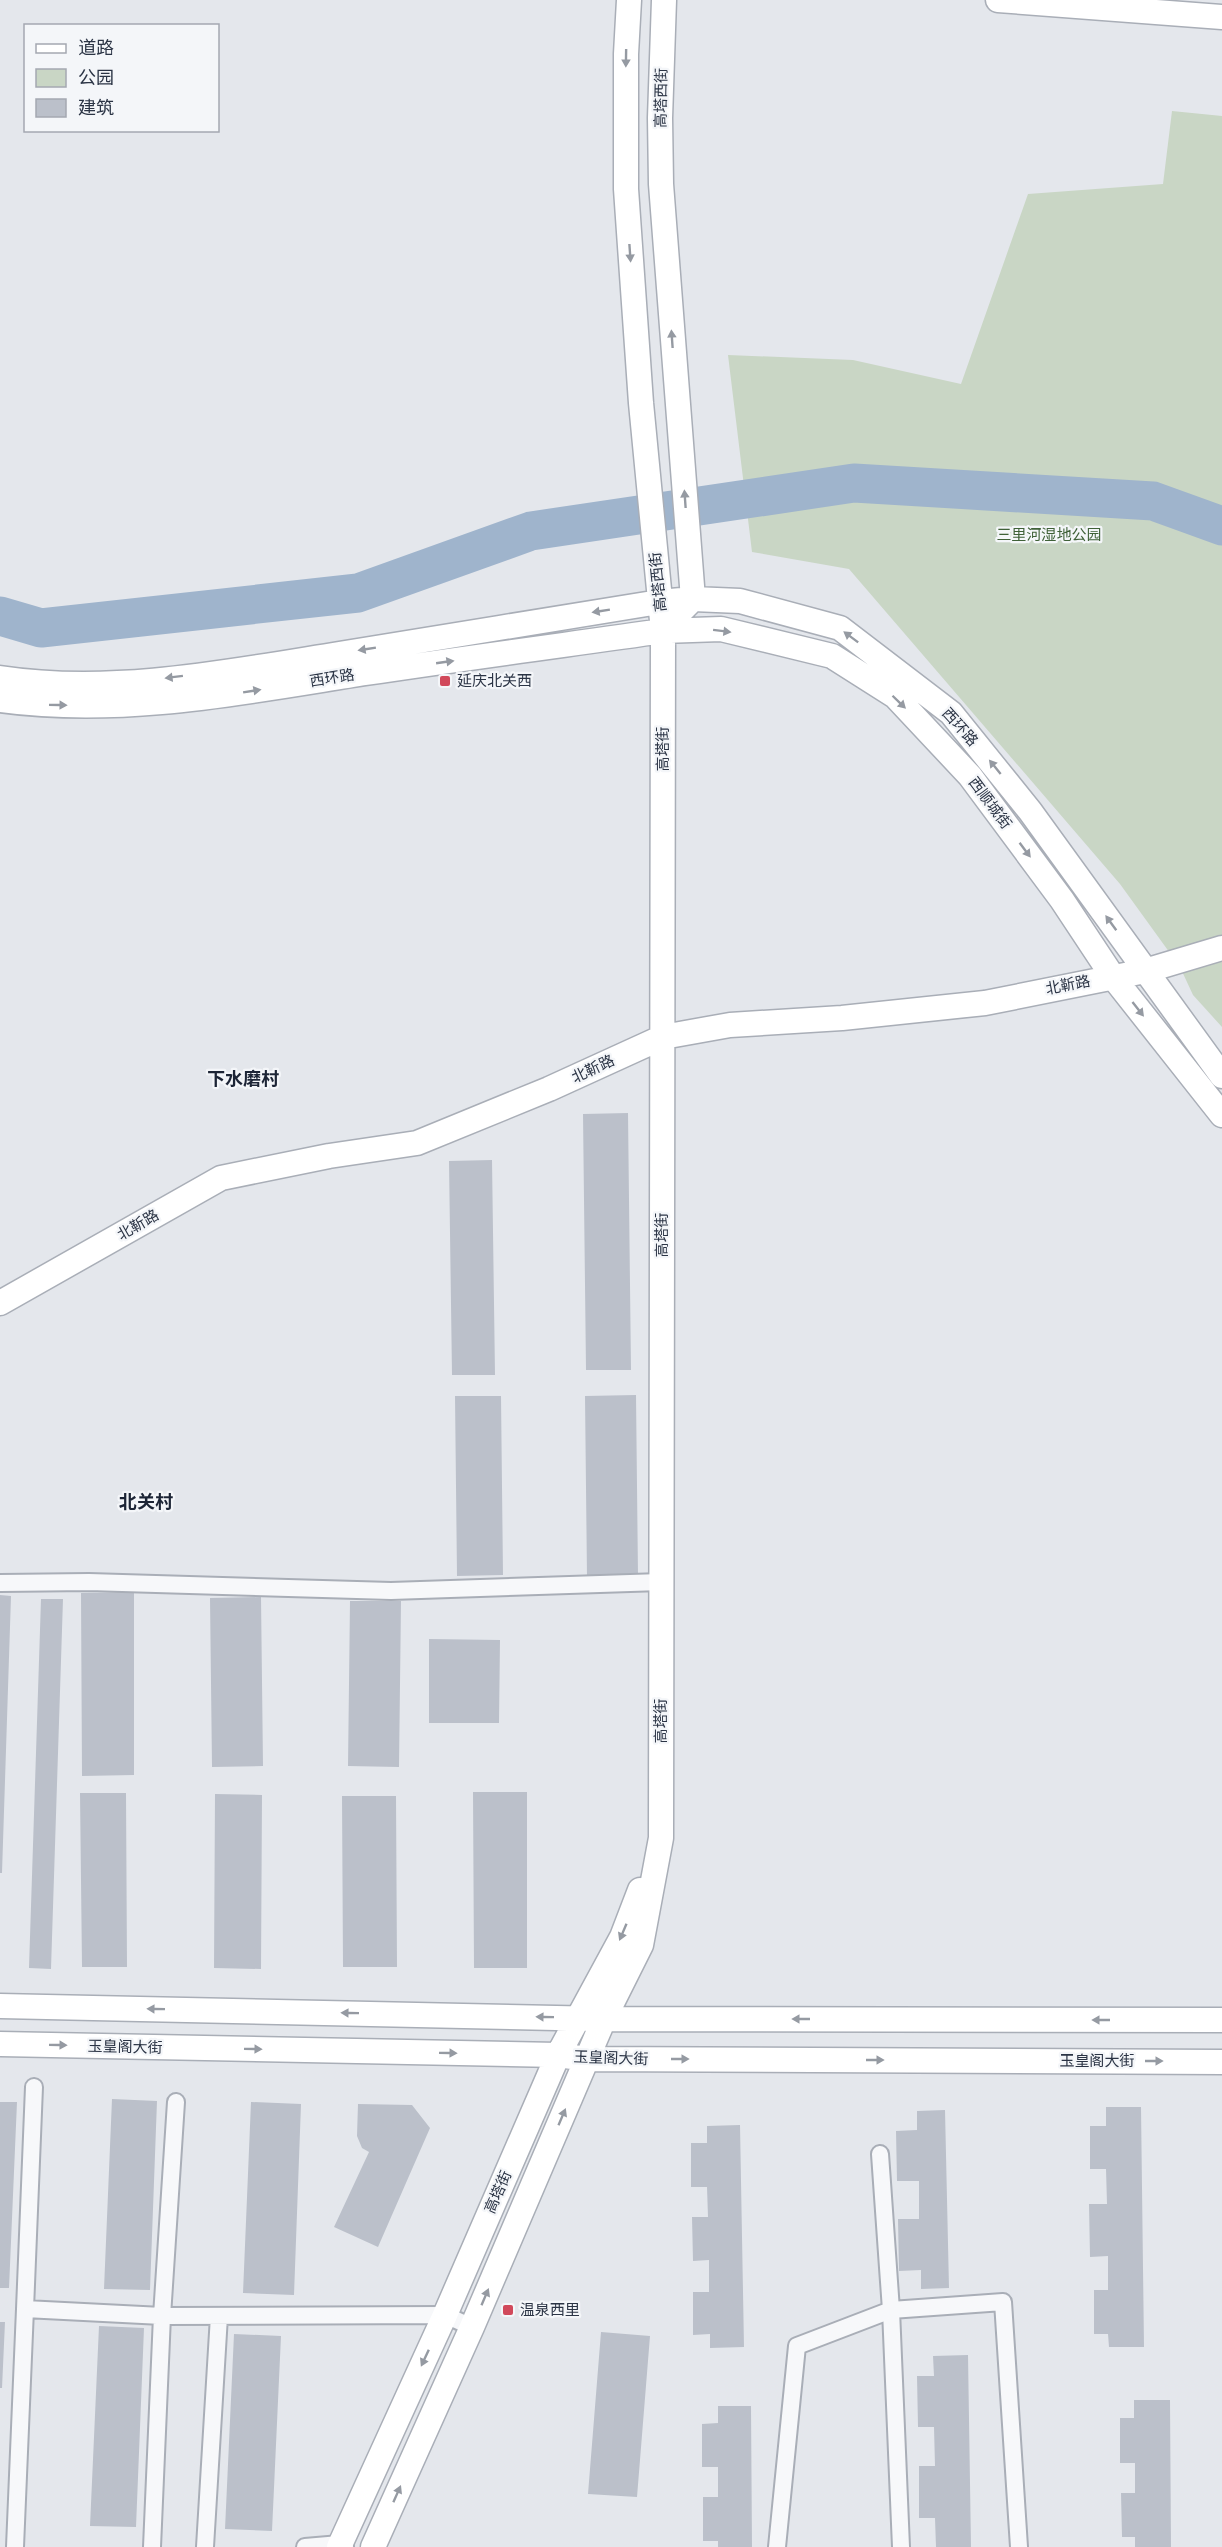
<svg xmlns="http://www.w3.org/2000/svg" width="1222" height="2547" font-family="'Fira Sans','Noto Sans SC',sans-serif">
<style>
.green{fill:#c9d6c5}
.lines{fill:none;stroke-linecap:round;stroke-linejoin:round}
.river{stroke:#9fb4cc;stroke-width:39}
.building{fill:#bbc0ca}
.street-casing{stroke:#a9aeb7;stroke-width:20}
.secondary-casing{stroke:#a9aeb7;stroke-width:27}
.street{stroke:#f7f8fa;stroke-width:16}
.secondary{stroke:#fff;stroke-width:24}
.oneway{fill:#959aa2}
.poi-dot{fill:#d1495b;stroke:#f4f6f9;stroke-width:2}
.labels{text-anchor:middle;stroke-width:4.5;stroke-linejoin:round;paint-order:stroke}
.street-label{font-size:15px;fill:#2b3445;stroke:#f4f6f9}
.park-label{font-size:15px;fill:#3f6138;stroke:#f4f6f9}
.poi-label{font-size:15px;fill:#2b3445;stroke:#f4f6f9;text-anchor:start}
.quarter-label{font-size:18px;font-weight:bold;fill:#1d2536;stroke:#f4f6f9}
</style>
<rect width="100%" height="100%" fill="#e4e7ec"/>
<path class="green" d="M 1172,111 L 1222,116 L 1222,1027 L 1193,995 L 1180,967 L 1120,884 L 849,569 L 752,552 L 728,355 L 853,360 L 961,384 L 1028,194 L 1163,184 Z"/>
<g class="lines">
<path class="river" d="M 0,616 L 41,628 L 358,593 L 531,531 L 854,483 L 1153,501 L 1222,526"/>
</g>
<path class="building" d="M 628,1113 L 631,1370 L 586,1370 L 583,1114 Z
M 492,1160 L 495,1375 L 452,1375 L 449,1161 Z
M 636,1395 L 638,1576 L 587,1577 L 585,1396 Z
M 455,1396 L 501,1396 L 503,1575 L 457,1576 Z
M 134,1592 L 134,1775 L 82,1776 L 81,1593 Z
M 0,1595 L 11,1596 L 2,1873 L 0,1873 Z
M 261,1597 L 263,1766 L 212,1767 L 210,1598 Z
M 41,1599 L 63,1599 L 51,1969 L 29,1968 Z
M 350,1601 L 401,1601 L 399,1767 L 348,1766 Z
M 429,1639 L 500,1640 L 499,1723 L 429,1723 Z
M 473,1792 L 527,1792 L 527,1968 L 474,1968 Z
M 80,1793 L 126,1793 L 127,1967 L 82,1967 Z
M 215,1794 L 262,1795 L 261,1969 L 214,1968 Z
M 342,1796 L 396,1796 L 397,1967 L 343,1967 Z
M 112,2099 L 157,2101 L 150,2290 L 104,2289 Z
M 0,2102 L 17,2102 L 9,2288 L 0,2288 Z
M 251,2102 L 301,2104 L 294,2295 L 243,2293 Z
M 358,2104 L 412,2105 L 430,2128 L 378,2247 L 334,2227 L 369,2152 L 362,2148 L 357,2136 Z
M 1106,2107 L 1141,2107 L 1144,2347 L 1109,2347 L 1108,2334 L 1094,2334 L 1094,2290 L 1108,2290 L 1108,2256 L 1090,2257 L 1089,2204 L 1107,2204 L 1106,2169 L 1090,2169 L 1090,2126 L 1106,2126 Z
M 945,2110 L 949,2288 L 921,2289 L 921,2270 L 899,2271 L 898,2219 L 919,2219 L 919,2181 L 897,2181 L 896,2131 L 917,2130 L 917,2111 Z
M 740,2125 L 744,2347 L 710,2348 L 710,2334 L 693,2335 L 693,2292 L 709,2292 L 709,2260 L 693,2261 L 692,2217 L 708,2217 L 707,2187 L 691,2187 L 691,2143 L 707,2143 L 707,2126 Z
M 0,2322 L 5,2322 L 2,2388 L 0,2388 Z
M 99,2326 L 144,2328 L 136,2527 L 90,2526 Z
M 601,2332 L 650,2336 L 637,2497 L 588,2494 Z
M 234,2334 L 281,2336 L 272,2531 L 225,2529 Z
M 968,2355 L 971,2547 L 936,2547 L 935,2518 L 919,2518 L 919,2466 L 935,2466 L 934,2427 L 918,2427 L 917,2376 L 934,2376 L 933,2356 Z
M 1134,2400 L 1170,2400 L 1171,2547 L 1135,2547 L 1135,2537 L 1122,2537 L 1121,2493 L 1135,2493 L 1135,2463 L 1120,2463 L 1120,2418 L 1134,2418 Z
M 718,2406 L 751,2406 L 752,2547 L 718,2547 L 718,2541 L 703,2541 L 703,2497 L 718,2497 L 718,2467 L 702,2467 L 702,2424 L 718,2423 Z"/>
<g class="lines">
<defs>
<path id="street" d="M 0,1583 L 89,1582 L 391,1591 L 661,1582
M 25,2309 L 34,2087
M 15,2547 L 25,2309 L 162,2316 L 445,2315 L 472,2327
M 152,2547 L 162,2316 L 176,2102
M 205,2547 L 219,2316
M 305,2547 L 340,2544 L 345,2547
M 777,2547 L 797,2346 L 891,2310 L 880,2154
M 901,2547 L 891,2310 L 1003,2302 L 1019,2547"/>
<path id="secondary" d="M 664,0 L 660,118 L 661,184 L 693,599 L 681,611
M 998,0 L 1222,17
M 0,678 C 112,695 228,672 339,654 C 446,637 552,619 659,602 L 693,599 L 740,601 L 840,628 L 951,713 L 1030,811 L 1222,1076
M 0,700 C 122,717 245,692 366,673 C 465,658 564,645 663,631 L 721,629 L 832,656 L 895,696 L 970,776 L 1062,900 L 1113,977 L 1222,1115
M 0,1303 L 221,1178 L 329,1156 L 417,1143 L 549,1089 L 663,1037 L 730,1025 L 842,1018 L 985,1003 L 1145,971 L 1222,948
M 0,2006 L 604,2019 L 1222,2020
M 0,2044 L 558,2055 L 587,2059 L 1222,2062
M 339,2547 L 445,2315 L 558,2055 L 622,1937 L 640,1890
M 373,2547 L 472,2327 L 604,2019 L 641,1945 L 661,1838 L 663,631 L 641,403 L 626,189 L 626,54 L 629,0"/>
</defs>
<use href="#street" class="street-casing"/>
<use href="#secondary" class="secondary-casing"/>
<use href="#street" class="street"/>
<use href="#secondary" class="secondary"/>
</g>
<defs><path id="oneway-solid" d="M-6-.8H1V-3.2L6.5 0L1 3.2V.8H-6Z" transform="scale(1.5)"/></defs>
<g class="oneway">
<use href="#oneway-solid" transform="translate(626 58) rotate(91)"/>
<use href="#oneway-solid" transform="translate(630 253) rotate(86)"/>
<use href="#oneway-solid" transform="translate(672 339) rotate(-94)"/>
<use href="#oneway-solid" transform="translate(685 499) rotate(-94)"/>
<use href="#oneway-solid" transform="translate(601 611) rotate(171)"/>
<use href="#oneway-solid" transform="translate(722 631) rotate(7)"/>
<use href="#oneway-solid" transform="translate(851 637) rotate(-143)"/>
<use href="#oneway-solid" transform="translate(367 649) rotate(171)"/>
<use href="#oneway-solid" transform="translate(445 662) rotate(-8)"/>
<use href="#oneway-solid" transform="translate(174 677) rotate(173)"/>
<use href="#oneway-solid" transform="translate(252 691) rotate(-9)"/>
<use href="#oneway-solid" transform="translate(899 702) rotate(44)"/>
<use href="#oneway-solid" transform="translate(58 705) rotate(1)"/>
<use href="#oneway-solid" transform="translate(995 767) rotate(-129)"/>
<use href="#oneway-solid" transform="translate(1025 850) rotate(53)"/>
<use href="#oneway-solid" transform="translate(1111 923) rotate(-126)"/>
<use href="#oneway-solid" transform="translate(1138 1009) rotate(52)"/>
<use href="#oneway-solid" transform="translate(623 1932) rotate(113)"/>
<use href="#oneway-solid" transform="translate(156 2009) rotate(-179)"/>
<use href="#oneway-solid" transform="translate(350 2013) rotate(-179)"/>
<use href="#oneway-solid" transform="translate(545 2017) rotate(-179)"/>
<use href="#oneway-solid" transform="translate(801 2019) rotate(-180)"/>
<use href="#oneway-solid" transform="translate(1101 2020) rotate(-180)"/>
<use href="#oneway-solid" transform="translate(58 2045) rotate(1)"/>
<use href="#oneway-solid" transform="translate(253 2049) rotate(1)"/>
<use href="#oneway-solid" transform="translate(448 2053) rotate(1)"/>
<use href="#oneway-solid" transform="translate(680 2059)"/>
<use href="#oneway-solid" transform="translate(875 2060)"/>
<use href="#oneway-solid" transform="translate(1154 2061)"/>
<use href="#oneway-solid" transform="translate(562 2117) rotate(-67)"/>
<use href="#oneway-solid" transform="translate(485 2297) rotate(-67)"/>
<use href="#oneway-solid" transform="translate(425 2358) rotate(115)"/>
<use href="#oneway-solid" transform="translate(397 2494) rotate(-66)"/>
</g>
<g class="poi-dot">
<rect x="439" y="675" width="12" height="12" rx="3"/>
<rect x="502" y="2304" width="12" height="12" rx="3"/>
</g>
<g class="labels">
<g class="street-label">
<text transform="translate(661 98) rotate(-89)" y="5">高塔西街</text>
<text transform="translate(658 582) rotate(-96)" y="5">高塔西街</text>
<text transform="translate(332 678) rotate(-9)" y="5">西环路</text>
<text transform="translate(960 727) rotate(48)" y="5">西环路</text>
<text transform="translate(663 749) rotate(-90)" y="5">高塔街</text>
<text transform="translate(990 803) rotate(53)" y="5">西顺城街</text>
<text transform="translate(1068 985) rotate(-11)" y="5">北靳路</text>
<text transform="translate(593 1069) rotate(-25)" y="5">北靳路</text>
<text transform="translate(138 1225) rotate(-30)" y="5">北靳路</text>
<text transform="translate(662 1235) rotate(-90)" y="5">高塔街</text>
<text transform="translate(661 1721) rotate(-90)" y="5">高塔街</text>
<text transform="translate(125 2047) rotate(1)" y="5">玉皇阁大街</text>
<text transform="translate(611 2058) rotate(2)" y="5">玉皇阁大街</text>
<text x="1097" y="2066">玉皇阁大街</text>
<text transform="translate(498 2192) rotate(-66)" y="5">高塔街</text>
</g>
<g class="park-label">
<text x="1049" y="540">三里河湿地公园</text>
</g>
<g class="poi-label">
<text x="457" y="686">延庆北关西</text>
<text x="520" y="2315">温泉西里</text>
</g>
<g class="quarter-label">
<text x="243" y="1085">下水磨村</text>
<text x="146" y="1508">北关村</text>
</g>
</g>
<rect x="24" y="24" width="195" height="108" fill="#f4f6f9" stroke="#a4a8b1" stroke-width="1.5"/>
<rect x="36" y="44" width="30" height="9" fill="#ffffff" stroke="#a4a8b1" stroke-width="1.5"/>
<text x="78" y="54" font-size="18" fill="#2b3445">道路</text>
<rect x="36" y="69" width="30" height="18" fill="#c9d6c5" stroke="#a4a8b1" stroke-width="1.5"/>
<text x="78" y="84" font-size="18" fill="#2b3445">公园</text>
<rect x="36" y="99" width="30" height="18" fill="#bbc0ca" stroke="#a4a8b1" stroke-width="1.5"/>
<text x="78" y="114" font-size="18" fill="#2b3445">建筑</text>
</svg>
